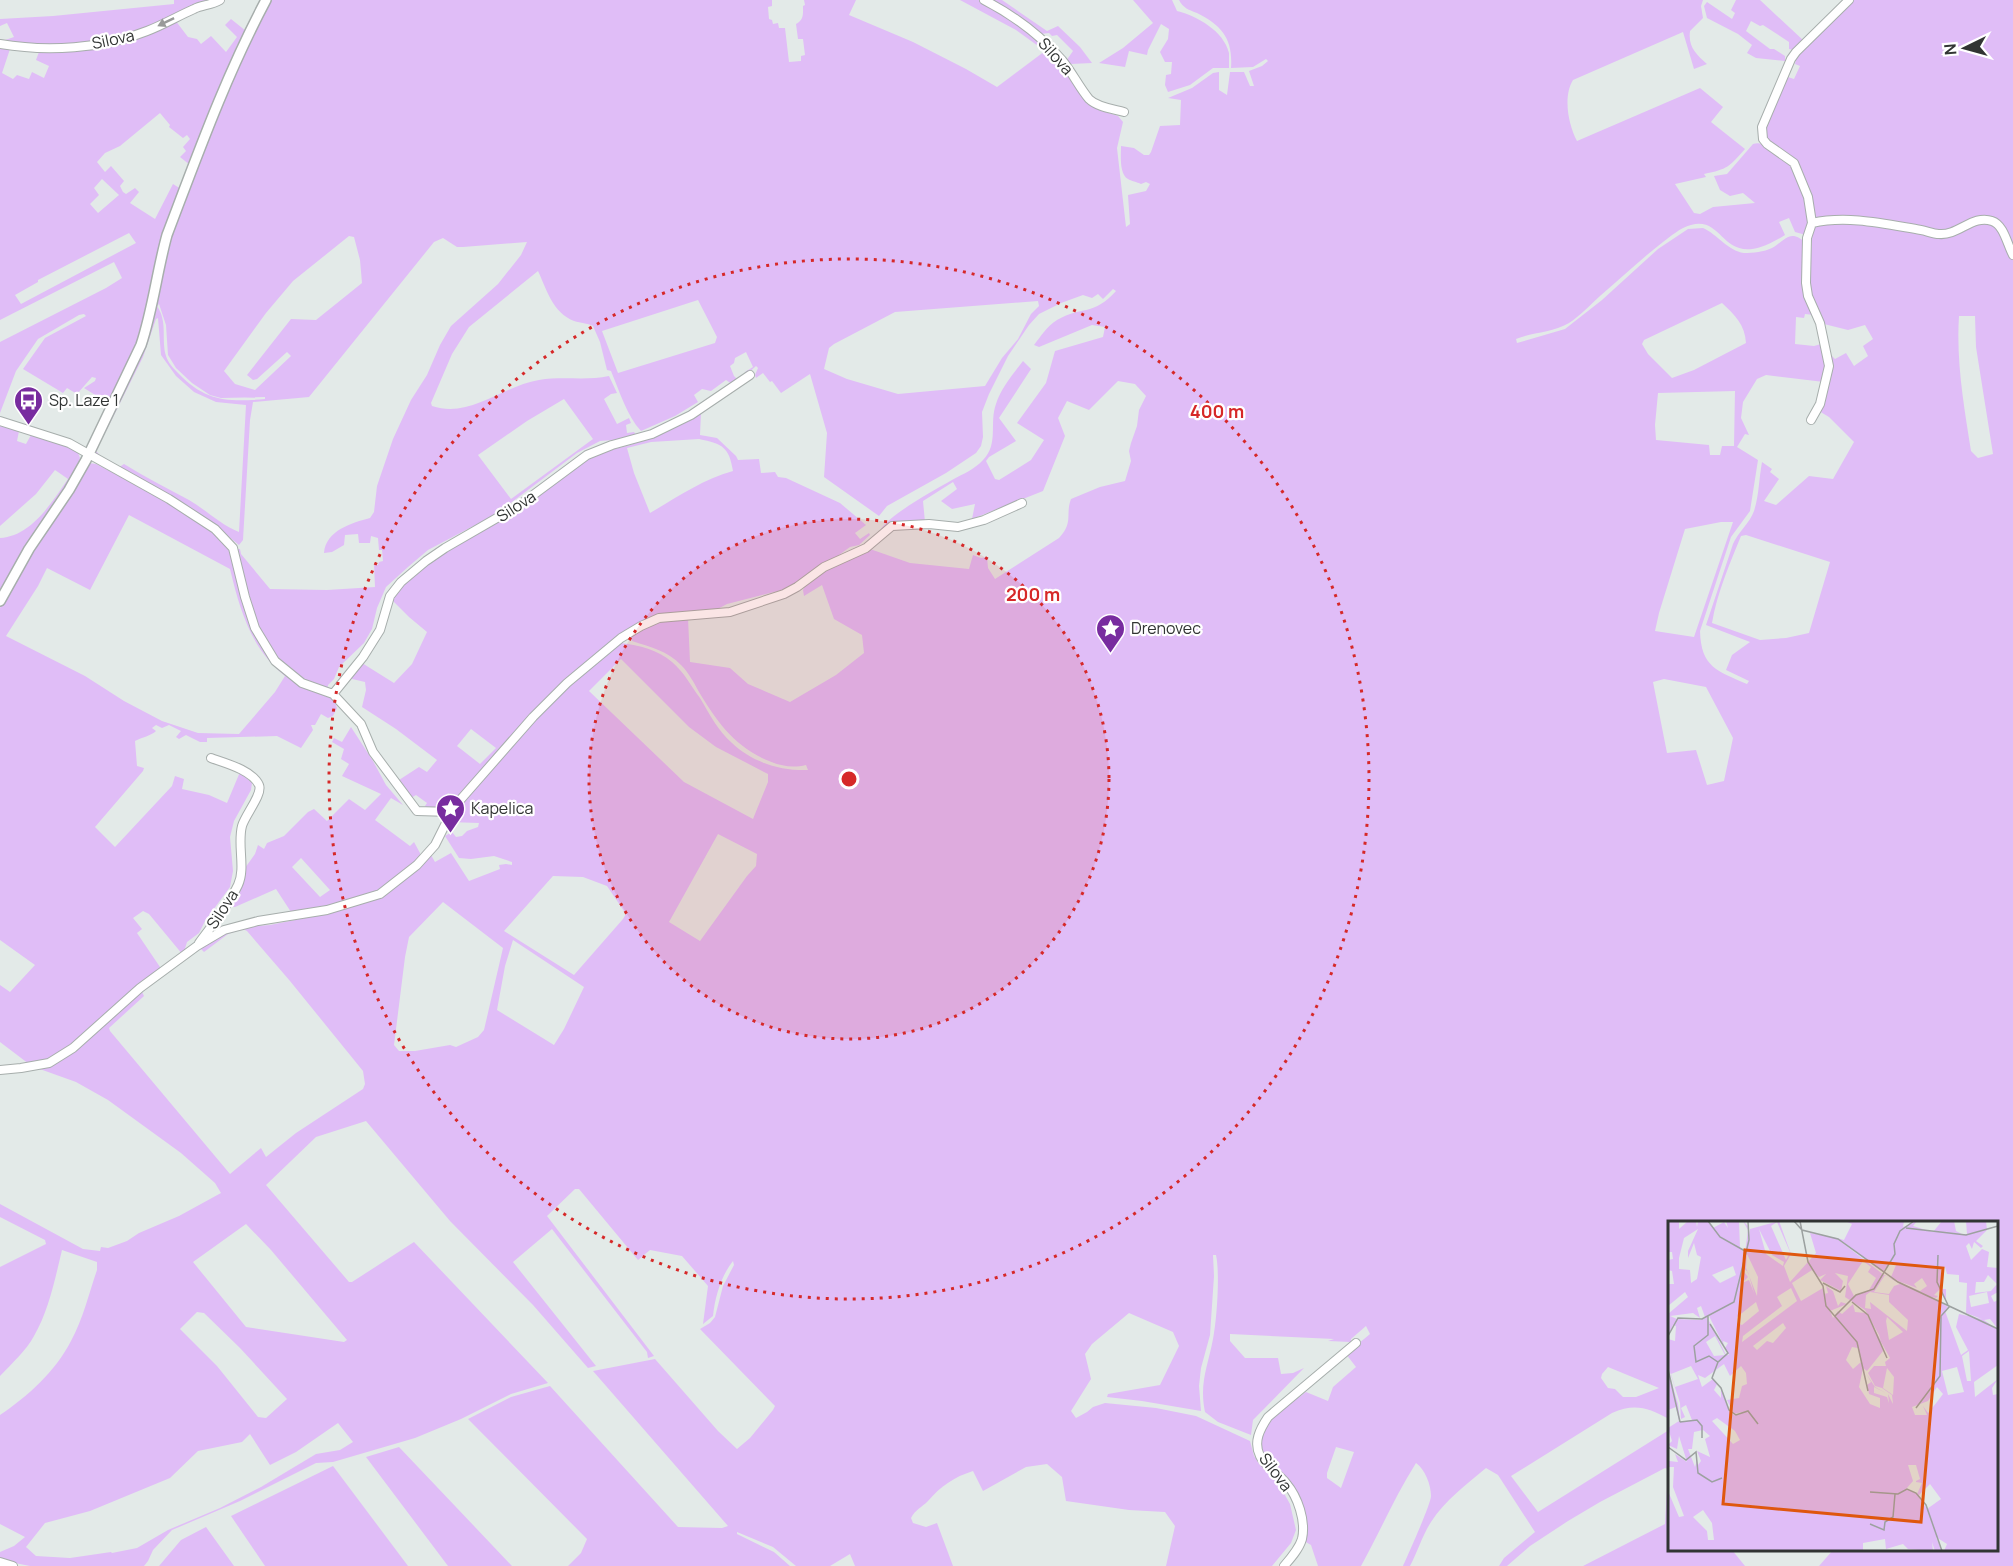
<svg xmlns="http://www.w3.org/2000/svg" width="2013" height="1566" font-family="Manrope,sans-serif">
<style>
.green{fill:#e0bdf7;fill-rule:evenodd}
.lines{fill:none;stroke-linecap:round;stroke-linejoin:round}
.minor-casing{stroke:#a7aeac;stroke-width:10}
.tertiary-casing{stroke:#a7aeac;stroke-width:12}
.minor{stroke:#fff;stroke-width:8}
.tertiary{stroke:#fff;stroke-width:9}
.oneway{fill:#989a99}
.ring{fill:none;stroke:#d62828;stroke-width:3;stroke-dasharray:3 6}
.labels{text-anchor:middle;stroke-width:4.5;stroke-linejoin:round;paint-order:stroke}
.street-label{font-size:16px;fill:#313433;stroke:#fff}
.poi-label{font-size:16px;fill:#313433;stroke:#fff;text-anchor:start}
.inset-road{fill:none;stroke:#9ca1a0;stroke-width:1.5}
.view{fill:#df570e;fill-opacity:0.15;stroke:#df570e;stroke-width:3}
.inset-edge{fill:none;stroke:#313433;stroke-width:3}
.centre{fill:#d62828;stroke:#fff;stroke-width:3}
.ring-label{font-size:18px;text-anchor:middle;font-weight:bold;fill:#d62828;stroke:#fff;stroke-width:4.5;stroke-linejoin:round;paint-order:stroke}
</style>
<rect width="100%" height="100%" fill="#e3eae8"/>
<path class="green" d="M 174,0 L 208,0 C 171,25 101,46 55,46 C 39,47 22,44 5,43 L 5,40 L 14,37 L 7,23 L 0,26 L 0,19 L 53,16 L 174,4 Z
M 272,0 L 772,0 L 772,6 L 768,7 L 769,19 L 772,20 L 773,24 L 778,23 L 779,28 L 785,28 L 789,62 L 801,61 L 801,56 L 805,55 L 803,39 L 798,39 L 796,24 C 804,20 803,14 803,6 L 805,5 L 804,0 L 856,0 L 849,15 L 913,42 L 966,69 L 997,87 L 1045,51 L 1016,30 L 960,0 L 980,0 L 1000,11 L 1039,39 L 1073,78 L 1092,106 L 1102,111 L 1118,116 L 1123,122 L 1117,148 L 1126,227 L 1130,224 L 1128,195 L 1146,191 L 1150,184 L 1146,182 L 1141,184 C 1137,182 1131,181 1128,179 C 1119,174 1121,155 1121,146 L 1134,148 L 1144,155 L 1149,155 L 1151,152 L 1160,126 L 1180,125 L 1181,100 L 1168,98 L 1192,88 L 1213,73 L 1219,72 L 1219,90 L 1227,95 L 1230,72 L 1244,72 L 1250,86 L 1254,86 L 1249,71 L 1262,66 L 1268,61 L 1266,59 L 1253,67 L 1231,68 C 1233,40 1223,26 1197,13 C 1189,10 1183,8 1179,0 L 1703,0 L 1701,6 L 1703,18 L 1690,31 C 1688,47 1696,54 1707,64 L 1694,69 L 1683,32 L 1573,80 C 1563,96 1568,124 1577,141 L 1700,88 L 1723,107 L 1711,122 L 1745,149 C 1729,167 1728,169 1704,174 L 1706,177 L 1675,184 L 1694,213 L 1700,214 L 1713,207 L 1755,203 L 1743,193 L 1730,196 L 1720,190 L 1714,176 L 1727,174 L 1753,144 C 1762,141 1767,147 1774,152 C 1780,156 1790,160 1794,166 C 1803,180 1811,220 1806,235 L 1795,232 L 1789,218 L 1779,222 L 1785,235 C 1720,276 1728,215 1691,225 C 1680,228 1671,236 1663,242 C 1641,259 1621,278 1600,296 C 1590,305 1580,316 1569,323 C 1552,333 1533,332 1516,339 L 1517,343 L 1565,329 L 1602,300 L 1658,249 L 1688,229 L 1703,228 C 1717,234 1728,251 1744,253 C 1753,253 1764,252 1772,248 C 1786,240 1789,229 1805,242 L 1804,266 L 1814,315 L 1805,314 L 1804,318 L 1796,317 L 1795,344 L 1814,346 L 1821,344 L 1827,366 L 1824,382 L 1766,375 L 1757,379 L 1743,402 L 1741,418 L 1749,435 L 1745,434 L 1737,447 L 1758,460 L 1750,511 L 1731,537 L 1700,631 C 1701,667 1717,671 1747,684 L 1749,681 L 1726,670 L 1732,655 L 1750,642 L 1706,625 L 1733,544 C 1738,532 1750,523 1754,511 C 1759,496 1759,478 1762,462 L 1772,469 L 1770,472 L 1779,479 L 1764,501 L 1776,505 L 1809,476 L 1833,479 L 1854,442 L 1829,417 L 1819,411 L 1831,367 L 1830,354 L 1835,359 L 1846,353 L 1854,366 L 1868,356 L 1863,346 L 1873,339 L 1865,325 L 1848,330 L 1824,324 L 1811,297 L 1809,285 L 1813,226 L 1856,222 L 1939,236 L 1983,221 L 1997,226 L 2013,259 L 2013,1566 L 1819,1566 L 1833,1550 L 1996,1550 L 1996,1222 L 1670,1222 L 1669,1419 C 1648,1408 1635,1403 1612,1413 L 1511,1476 L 1538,1512 L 1669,1430 L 1670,1550 L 1695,1550 L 1699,1552 L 1732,1550 L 1745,1566 L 1583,1566 L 1665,1524 L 1668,1469 L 1665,1468 L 1600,1502 L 1568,1521 L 1530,1546 L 1507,1566 L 1499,1566 L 1504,1558 L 1535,1532 L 1498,1475 L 1486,1468 C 1466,1485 1445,1500 1431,1522 C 1423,1534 1417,1553 1410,1566 L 1403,1566 C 1407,1557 1431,1504 1431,1496 C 1431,1485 1425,1469 1416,1463 C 1395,1496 1380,1532 1361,1566 L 1318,1566 L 1311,1545 L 1304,1541 L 1303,1511 L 1264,1458 C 1249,1423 1283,1410 1306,1392 L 1328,1401 L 1333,1387 L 1356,1367 L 1346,1354 L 1370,1334 L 1366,1326 L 1351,1339 L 1351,1342 L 1328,1341 L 1334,1339 L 1230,1334 L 1230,1341 L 1245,1358 L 1278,1358 L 1281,1374 L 1293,1373 L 1304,1368 L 1253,1420 L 1251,1435 L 1218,1422 L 1205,1412 C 1199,1383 1208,1366 1213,1339 C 1217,1319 1220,1273 1216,1255 L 1213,1255 L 1214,1276 L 1210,1335 L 1201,1368 L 1199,1386 L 1201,1411 L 1142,1401 L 1107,1397 L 1108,1394 L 1160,1385 L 1179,1346 L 1173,1332 L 1129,1313 L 1092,1344 L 1085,1354 L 1091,1379 L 1071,1411 L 1076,1418 L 1087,1412 L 1093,1407 L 1105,1403 L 1156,1408 L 1196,1416 L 1250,1441 L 1254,1456 L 1260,1465 L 1273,1474 L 1290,1504 L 1296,1530 L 1291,1543 L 1272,1566 L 1166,1566 L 1175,1526 L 1165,1512 L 1129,1510 L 1066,1501 L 1062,1477 L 1047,1464 L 1026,1467 L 983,1491 L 973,1471 C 954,1477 941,1486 928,1501 C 922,1507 915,1510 911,1518 L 913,1523 L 926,1527 L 937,1523 L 953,1566 L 855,1566 L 850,1554 L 830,1566 L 796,1566 L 773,1547 L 737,1532 L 737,1534 L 774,1552 L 790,1566 L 568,1566 L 581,1553 L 587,1539 L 468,1419 L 511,1397 L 550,1386 L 678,1527 L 722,1528 L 728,1526 L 593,1371 L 655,1359 L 718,1431 L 737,1449 L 750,1438 L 773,1410 L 775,1406 L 700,1329 L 710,1323 L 715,1317 L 723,1286 L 734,1265 L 733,1261 C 721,1276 715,1297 713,1316 L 703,1324 L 708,1286 L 682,1256 L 650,1250 L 638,1260 L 579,1189 L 575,1189 L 547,1216 L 654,1356 L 648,1358 L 647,1352 L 552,1229 L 513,1262 L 596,1366 L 588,1368 L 533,1305 L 450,1221 L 366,1121 L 316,1137 L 266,1185 L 349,1282 L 352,1282 L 414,1242 L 548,1383 L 511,1394 L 461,1419 L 415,1438 L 333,1462 L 316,1463 L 240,1501 L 172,1530 L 153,1550 L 148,1561 L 144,1566 L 30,1566 L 0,1560 L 0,1552 L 14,1546 L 25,1537 L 0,1524 L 0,1415 C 28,1396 55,1372 71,1341 C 83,1319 89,1293 97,1270 L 97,1262 L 62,1250 C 55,1279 49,1310 34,1336 C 26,1351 12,1363 0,1376 L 0,1267 L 46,1244 L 45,1240 L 0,1217 L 0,1204 L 83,1249 L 100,1251 L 101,1247 L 108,1248 L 127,1241 L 139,1233 L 179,1216 L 221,1193 L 215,1183 L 181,1153 L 108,1100 L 76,1082 L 37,1068 L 73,1051 L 142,992 L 144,996 L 109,1028 L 110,1031 L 230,1174 L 261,1148 L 266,1157 L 296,1133 L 363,1089 L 365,1084 L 363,1071 L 290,981 L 247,931 L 243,929 L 228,934 L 204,952 L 200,948 L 216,937 L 244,927 L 270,925 L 305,918 L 387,893 L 411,875 L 431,855 L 435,862 L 451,853 L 469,881 L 500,869 L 499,865 L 506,864 L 512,865 L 512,862 L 494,856 L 471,859 L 459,858 L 445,836 L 452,832 L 456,837 L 462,836 L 467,831 L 478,827 L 479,823 L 449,822 L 453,813 L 541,712 L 574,680 L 621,643 C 639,645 658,650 672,662 C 684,672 691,686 700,698 C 709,713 718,731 732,743 C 752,762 780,771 808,770 L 806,765 C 790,769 777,765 762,758 C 732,743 716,720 699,692 C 694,683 689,673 681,665 C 668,651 650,647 632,641 L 631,636 C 650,624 666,619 688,618 L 690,662 L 730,668 L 748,684 L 790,702 L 836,675 L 864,653 L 862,635 L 834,619 L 822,585 L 804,596 L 803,590 C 812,571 851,558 870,549 L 910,563 L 969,569 L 973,555 L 981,558 L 987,557 L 988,568 L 995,579 L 1059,538 C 1074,522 1065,515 1071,499 L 1100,487 L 1125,481 L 1131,461 L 1129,451 L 1131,443 L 1137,426 L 1139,410 L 1146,396 L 1135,384 L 1118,381 L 1089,410 L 1067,401 L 1058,418 L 1065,436 L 1043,491 L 972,519 L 975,504 L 952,509 L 941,501 L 957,489 L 953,482 L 923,501 L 925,522 L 883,531 L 881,529 C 891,514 934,490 952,480 C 963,474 975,469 983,460 C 999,444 989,423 996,404 C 1001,388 1013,374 1023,361 L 1031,369 L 999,418 L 1016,441 L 989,457 L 986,461 L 995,479 L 999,480 L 1031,460 L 1044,440 L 1017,423 L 1046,383 L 1055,351 L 1103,337 L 1105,327 L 1092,325 L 1039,347 L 1034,345 C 1041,336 1047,326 1057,320 C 1081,306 1094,316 1116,291 L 1113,289 L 1103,299 L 1098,294 L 1092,298 L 1083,295 L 1061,303 L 1039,314 L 1029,325 L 1008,356 L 989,394 L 982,412 L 983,437 L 981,446 L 976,453 L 946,473 L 887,506 L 879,516 L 824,477 L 827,433 L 810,374 L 781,393 L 772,381 L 770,382 L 763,373 L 756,378 L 755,375 L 758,368 L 756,366 L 746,375 L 745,372 L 753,367 L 746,352 L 735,358 L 734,363 L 730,366 L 734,376 L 738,380 L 732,384 L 726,380 L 711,391 L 702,389 L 694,395 L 698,402 L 675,416 L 641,431 C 627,416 619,390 611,371 L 607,370 L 600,342 L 593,326 C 587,323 581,323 574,321 C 552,312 547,290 538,271 L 469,327 L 452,354 L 431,403 L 432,406 C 470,419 502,386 539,380 C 562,376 587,381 609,376 L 617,393 L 611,394 L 604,399 L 617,424 L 629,418 L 631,423 L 626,425 L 627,433 L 634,432 L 636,435 L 624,439 L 600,441 L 577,453 L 496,514 L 428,550 L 408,567 L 386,587 L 377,608 L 372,629 L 364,643 L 339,667 L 334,679 L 328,685 L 327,691 L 296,678 L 270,652 L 250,611 L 237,549 L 240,549 L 241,554 L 270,589 L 327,590 L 375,587 L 374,564 L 378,565 L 379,562 L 383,561 L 382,550 L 379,550 L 378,538 L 371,536 L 370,543 L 359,543 L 358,534 L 345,535 L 344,545 L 332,552 L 324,553 C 326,530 352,523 370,518 L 374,512 L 377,486 L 393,439 L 411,400 L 427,375 L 440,345 L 451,326 L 498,284 L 521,255 L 527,242 L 463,247 L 457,247 L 443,238 L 434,242 L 309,397 L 253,402 L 250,420 L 243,540 L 239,545 L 202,515 L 97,458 L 93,450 L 136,367 L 146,342 L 166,255 L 183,202 L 233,76 L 252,35 ZM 349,236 L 354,237 L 360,260 L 362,283 L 316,320 L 291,319 L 247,375 L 253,380 L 257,379 L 287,352 L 291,356 L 255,390 L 235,384 L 224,371 L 266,313 L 293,281 ZM 698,300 L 717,337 L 715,343 L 618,373 L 602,331 ZM 1038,301 L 1039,306 L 1031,314 L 1018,339 L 1002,358 L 985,386 L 898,394 L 847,379 L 824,369 L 829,348 L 834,344 L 895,312 ZM 1722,303 C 1735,315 1745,325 1746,343 L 1694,370 L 1672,378 L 1648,354 L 1642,344 L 1644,340 ZM 159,304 L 166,325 L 168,355 L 176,368 L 192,383 L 210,395 L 221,398 L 265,397 L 265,399 C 229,402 206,402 179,374 C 174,369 168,363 166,356 C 161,339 168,322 157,306 ZM 1959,316 L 1975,316 L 1976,347 L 1993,454 L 1978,458 L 1971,451 C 1964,407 1956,361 1959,316 ZM 158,318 L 161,355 L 176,376 L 194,392 L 216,402 L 246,405 L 239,532 C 221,525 206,510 189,500 C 167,488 145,477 124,464 L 118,468 L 104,460 L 96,451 L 143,357 L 156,319 ZM 1735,391 L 1734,446 L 1722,446 L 1720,455 L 1710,455 L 1709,445 L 1656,440 L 1655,425 L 1658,393 ZM 564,399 L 593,439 L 511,499 L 478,455 L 527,421 ZM 1721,522 L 1733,522 L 1694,637 L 1655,631 L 1659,613 L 1685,529 ZM 1746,535 L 1830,562 L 1809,633 L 1786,638 L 1760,640 L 1712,623 C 1717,593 1730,563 1741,536 ZM 621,659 L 689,727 L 716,747 L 768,774 L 768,782 L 753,819 L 684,782 L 589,691 ZM 1664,679 L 1706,687 L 1733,738 L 1724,781 L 1707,785 L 1696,750 L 1667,753 L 1653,682 ZM 718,834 L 757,854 L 756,866 L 747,876 L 700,941 L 669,922 ZM 553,876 L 583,877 L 607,886 L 626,914 L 623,919 L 574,975 L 504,931 ZM 443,902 L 503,948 L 484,1030 L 478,1037 L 456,1047 L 450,1045 L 415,1051 L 399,1051 L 394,1045 L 405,957 L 409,937 ZM 513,940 L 584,987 L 564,1029 L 554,1045 L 497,1010 L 505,966 ZM 246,1224 L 271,1250 L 347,1340 L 344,1342 L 246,1327 L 193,1262 ZM 197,1312 L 204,1313 L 240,1348 L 287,1399 L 266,1418 L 258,1417 L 217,1366 L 180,1329 ZM 1608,1367 L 1659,1388 L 1636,1397 L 1623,1397 L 1615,1389 L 1608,1388 L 1601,1378 L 1602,1374 ZM 338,1423 L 353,1442 L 340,1450 L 316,1454 L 261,1487 L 220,1508 L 168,1530 L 137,1548 L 112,1553 L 111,1552 L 70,1558 L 36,1556 L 26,1547 L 45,1523 L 90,1511 L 170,1478 L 198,1451 L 242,1442 L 250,1434 L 270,1465 L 296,1452 ZM 1336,1447 L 1354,1452 L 1341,1488 L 1327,1478 L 1327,1473 Z
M 989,0 L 1002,0 L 1047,31 L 1058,26 L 1080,47 L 1092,63 L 1071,64 L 1066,61 L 1073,51 L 1057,35 L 1052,36 L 1049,33 L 1041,34 Z
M 1133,0 L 1172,0 L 1177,11 C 1197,16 1224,31 1229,53 C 1229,58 1229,64 1229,68 L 1213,68 L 1190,85 L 1168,92 L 1165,85 L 1166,75 L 1171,74 L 1172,62 L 1165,62 L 1160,52 L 1168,39 L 1169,29 L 1161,24 L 1148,50 L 1147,55 L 1129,51 L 1125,67 L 1099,63 L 1123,48 L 1153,23 Z
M 1736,0 L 1760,0 L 1804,41 L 1794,50 L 1789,49 L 1789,42 L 1763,25 L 1760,26 L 1751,21 L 1746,31 L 1770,49 L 1774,49 L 1785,56 L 1785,61 L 1756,58 L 1747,53 L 1752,45 L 1738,34 L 1707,18 L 1704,6 L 1707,2 L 1732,19 L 1735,13 L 1731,10 Z
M 1852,0 L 2013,0 L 2013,251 L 1993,220 L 1946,232 L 1820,219 L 1813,215 C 1809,197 1807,171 1793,158 C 1785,150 1767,147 1765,134 C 1763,121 1780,89 1785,76 L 1794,79 L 1800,66 L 1795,64 L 1796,60 L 1794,58 Z
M 231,19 L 246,31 L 237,45 L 190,165 L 180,157 L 186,151 L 183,147 L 190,139 L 187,135 L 183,138 L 169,127 L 170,125 L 160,113 L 120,146 L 105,153 L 97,162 L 105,172 L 111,166 L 124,181 L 120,186 L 123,192 L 126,194 L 135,188 L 139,192 L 130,203 L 155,219 L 173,184 L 181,189 L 157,254 L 147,308 L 137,342 L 108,403 L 84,388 L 95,381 L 96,378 L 92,377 L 77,394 L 67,388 L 63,393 L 23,369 L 45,338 L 86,316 L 84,314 L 79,315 L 38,339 L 16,371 L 0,413 L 0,342 L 106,288 L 122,278 L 114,262 L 0,320 L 0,47 L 10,49 L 2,73 L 13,79 L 17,75 L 29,79 L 32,72 L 44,78 L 49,66 L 36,60 L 39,52 L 90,47 L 175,20 L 188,37 L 197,39 L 201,44 L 211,36 L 226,52 L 237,37 L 225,25 ZM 102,179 L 119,195 L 98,213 L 90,204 L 99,195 L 94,188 ZM 129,233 L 136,243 L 21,304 L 15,295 L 38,282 L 38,280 Z
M 701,412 L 700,435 L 717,438 L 736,456 L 738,460 L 759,459 L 761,473 L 775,472 L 778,477 L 786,478 L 840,503 L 866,525 L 855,533 L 860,539 L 869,533 L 870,535 L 859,545 L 850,547 L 818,570 L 786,589 L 727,604 L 712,612 L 668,615 L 612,641 L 588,660 L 544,701 L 457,798 L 448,793 L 438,808 L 428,810 L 425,806 L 427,803 L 416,795 L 411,798 L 399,780 L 419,767 L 427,772 L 437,760 L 396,729 L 362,707 L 366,690 L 365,682 L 348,678 L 362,663 L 394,683 L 412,664 L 427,632 L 409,617 L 391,599 C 418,560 461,545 500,521 C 530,502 558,479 587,458 C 603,450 620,449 636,443 C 659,436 680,423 701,412 ZM 699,439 C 723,444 729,447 733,471 C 703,479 676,498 650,513 L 634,473 L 627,448 L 651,442 ZM 471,729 L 496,748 L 480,764 L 457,746 Z
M 0,426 L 19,431 L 17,441 L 26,444 L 31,435 L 74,449 L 78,453 L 80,458 L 78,466 L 61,497 L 24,549 L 0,591 L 0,538 C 32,536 51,503 68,479 L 55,470 L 36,494 L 0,526 Z
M 89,463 L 96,464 L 173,504 L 209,527 L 230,550 L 264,649 L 315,691 L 329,697 L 335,703 L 337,708 L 333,716 L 328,718 L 321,714 L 315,725 L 311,725 L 313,730 L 301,748 L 277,736 L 207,738 L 207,742 L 200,742 L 186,735 L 179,739 L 176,737 L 181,731 L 169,725 L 162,728 L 156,725 L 152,728 L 156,731 C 151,736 142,737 135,741 L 137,766 L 144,768 L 143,771 L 95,827 L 115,847 L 172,786 L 175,776 L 184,779 L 182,789 L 209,795 L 227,803 L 240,772 L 252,783 L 251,790 L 234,821 L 230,837 L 233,871 L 230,887 L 205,921 L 199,933 L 187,942 L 183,955 L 149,914 L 143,911 L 133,918 L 142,929 L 137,933 L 162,970 L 75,1044 L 51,1058 L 29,1064 L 0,1042 L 0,985 L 10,992 L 35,965 L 0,940 L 0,608 L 23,565 L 78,484 ZM 129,515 L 230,569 C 240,610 251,649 285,676 L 275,692 L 239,734 L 198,733 L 162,721 L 124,701 L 85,676 L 6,636 L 38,586 L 47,568 L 90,590 Z
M 351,727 L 373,761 L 386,785 L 403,805 L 391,798 L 375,820 L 410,846 L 414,842 L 420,853 L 420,860 L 376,893 L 305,913 L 291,912 L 276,889 L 235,907 L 228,907 L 245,868 L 255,854 L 258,845 L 264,849 L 267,843 L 284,836 L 308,812 L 314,809 L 327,821 L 349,799 L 365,810 L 381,794 L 342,776 L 349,764 L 341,759 L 344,749 L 332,742 L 334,738 L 342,742 ZM 301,858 L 330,890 L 320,897 L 292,867 Z
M 399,1447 L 512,1566 L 448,1566 L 366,1457 Z
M 333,1466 L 408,1566 L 265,1566 L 231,1516 Z
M 206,1527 L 234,1566 L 159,1566 L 181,1540 Z"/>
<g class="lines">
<defs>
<path id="minor" d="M 984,0 C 1013,15 1041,36 1062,60 C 1072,72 1079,87 1089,99 C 1097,107 1113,109 1124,112
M 0,44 C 46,52 103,49 147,31 C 163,25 178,16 194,9 C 202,5 212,5 220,0
M 1812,223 C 1848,215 1885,224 1921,230 C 1927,231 1933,234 1939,234 C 1958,236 1973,214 1992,221 C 2004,225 2007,244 2013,255
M 1811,420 L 1820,404 L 1829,366 L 1820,323 L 1808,296 L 1806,283 L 1807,238 L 1812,223 L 1808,197 L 1794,163 L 1767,144 L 1763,139 L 1762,127 L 1791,59 L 1796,52 L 1849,0
M 0,421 L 69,443 L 169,499 L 215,529 L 233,548 L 245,597 L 255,628 L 275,661 L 302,683 L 333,694 L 361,724 L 373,752 L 417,811 L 451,812
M 333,694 L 363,657 L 380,630 L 390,596 L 401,582 L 426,561 L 445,548 L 521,504 L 587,455 L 612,445 L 652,434 L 691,415 L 750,375
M 199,943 C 213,924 228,906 238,885 C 246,868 237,845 242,826 C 245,815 263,794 259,785 C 252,770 225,763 211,758
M 0,1070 L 21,1068 L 49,1063 L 73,1048 L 140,988 L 197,946 L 224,930 L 258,921 L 327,910 L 380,894 L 417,865 L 435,845 L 454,807 L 533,717 L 567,683 L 621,638 L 641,626 L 659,618 L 730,612 L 784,594 L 797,587 L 824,567 L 866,548 L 892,526 L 929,524 L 958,527 L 984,520 L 1022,503
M 0,1562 L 13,1566
M 1284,1566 C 1291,1558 1299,1549 1302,1539 C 1306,1521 1298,1497 1286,1483 C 1279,1474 1266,1467 1260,1456 C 1253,1442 1260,1429 1268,1417 L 1356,1343"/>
<path id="tertiary" d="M 0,601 L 29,549 L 69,490 L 86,460 L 141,345 C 153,309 157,271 167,235 C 197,156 226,75 266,0"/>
</defs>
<use href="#minor" class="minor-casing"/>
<use href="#tertiary" class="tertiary-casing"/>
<use href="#minor" class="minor"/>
<use href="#tertiary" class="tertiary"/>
</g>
<defs><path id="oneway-solid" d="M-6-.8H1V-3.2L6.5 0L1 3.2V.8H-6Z" transform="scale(1.5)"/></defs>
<use class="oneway" href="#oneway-solid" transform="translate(166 22) rotate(154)"/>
<circle cx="849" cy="779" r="260" fill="#d62828" fill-opacity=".12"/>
<g class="ring">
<circle cx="849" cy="779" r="260"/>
<circle cx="849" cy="779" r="520"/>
</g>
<defs>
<symbol id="bus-pin" viewBox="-11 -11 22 30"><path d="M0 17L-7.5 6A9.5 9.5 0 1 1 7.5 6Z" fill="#782c9f" stroke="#fff"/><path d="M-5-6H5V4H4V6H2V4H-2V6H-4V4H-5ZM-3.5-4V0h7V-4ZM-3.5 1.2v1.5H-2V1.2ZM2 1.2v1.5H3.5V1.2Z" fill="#fff"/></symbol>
<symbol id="sight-pin" viewBox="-11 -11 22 30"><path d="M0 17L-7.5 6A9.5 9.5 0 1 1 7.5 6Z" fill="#782c9f" stroke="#fff"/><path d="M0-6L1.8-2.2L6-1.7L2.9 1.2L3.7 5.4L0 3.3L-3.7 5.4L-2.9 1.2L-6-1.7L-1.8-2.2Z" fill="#fff"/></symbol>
</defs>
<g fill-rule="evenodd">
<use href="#bus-pin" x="12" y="384" width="33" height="45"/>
<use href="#sight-pin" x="1094" y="612" width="33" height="45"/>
<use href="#sight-pin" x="434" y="792" width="33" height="45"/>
</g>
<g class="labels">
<g class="street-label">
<text transform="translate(113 39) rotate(-12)" y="6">Silova</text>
<text transform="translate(1056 56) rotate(48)" y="6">Silova</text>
<text transform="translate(516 506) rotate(-33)" y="6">Silova</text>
<text transform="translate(222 909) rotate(-57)" y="6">Silova</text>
<text transform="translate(1276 1472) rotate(53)" y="6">Silova</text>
</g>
<g class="poi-label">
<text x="49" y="406">Sp. Laze 1</text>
<text x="1131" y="634">Drenovec</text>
<text x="471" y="814">Kapelica</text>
</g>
</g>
<g transform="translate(1668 1221)">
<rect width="330" height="330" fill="#e3eae8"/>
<path d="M 0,0 L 11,0 L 11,8 L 20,0 L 28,0 L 29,6 L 30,0 L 40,0 L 45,7 L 56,1 L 60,7 L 58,0 L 71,0 L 72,27 L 76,31 L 74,48 L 80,56 L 74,62 L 81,59 L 86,72 L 80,51 L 75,47 L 80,9 L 75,0 L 80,5 L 80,22 L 82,8 L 111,0 L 123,33 L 116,45 L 122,61 L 148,32 L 142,12 L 168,17 L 216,54 L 252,70 L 259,65 L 254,57 L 246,63 L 249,67 L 230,60 L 223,56 L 228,44 L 222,41 L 215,51 L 169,17 L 176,19 L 184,3 L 177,0 L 236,0 L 235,6 L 249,0 L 245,5 L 265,11 L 274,0 L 286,0 L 288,10 L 294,13 L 299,13 L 298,0 L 318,0 L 319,9 L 308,20 L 315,25 L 313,27 L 306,21 L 304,28 L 301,22 L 298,25 L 303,39 L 314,28 L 321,31 L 319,46 L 330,47 L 330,71 L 323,75 L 326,81 L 330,79 L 330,108 L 322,98 L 316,99 L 330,109 L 330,144 L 306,161 L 307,176 L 330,158 L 324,167 L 325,174 L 330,173 L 330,330 L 276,330 L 279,323 L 268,316 L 274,330 L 267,330 L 264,321 L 265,330 L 240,328 L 235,323 L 218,328 L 217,318 L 195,322 L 195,330 L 0,330 L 0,270 L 11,296 L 16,295 L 5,266 L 6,246 L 0,246 L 0,252 L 0,227 L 1,240 L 10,241 L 7,233 L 19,241 L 11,215 L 9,228 L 0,224 L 4,220 L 0,207 L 11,200 L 8,186 L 0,189 L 0,149 L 10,183 L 12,201 L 24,199 L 18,184 L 13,187 L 17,196 L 13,198 L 12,182 L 0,145 L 0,118 L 7,120 L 8,105 L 5,104 L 0,117 L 0,93 L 20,76 L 17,71 L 0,85 L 0,63 L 6,63 L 4,50 L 0,49 L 0,39 L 5,38 L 4,31 L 0,31 ZM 109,1 L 122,31 L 118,39 L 103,5 ZM 30,8 L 20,30 L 20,37 L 26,22 L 29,34 L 33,36 L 29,58 L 23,62 L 22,49 L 11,48 L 11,37 L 16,17 ZM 91,8 L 104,34 L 116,41 L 115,45 L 98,33 ZM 79,33 L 90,56 L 89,75 L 78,47 ZM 195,40 L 203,46 L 200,51 L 208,57 L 201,69 L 186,75 L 180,63 ZM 65,45 L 68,54 L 52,62 L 44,54 ZM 273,46 L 277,46 L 279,53 L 291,54 L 291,61 L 299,62 L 298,92 L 314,98 L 291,93 L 288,106 L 300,129 L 293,134 L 277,90 L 280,86 L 264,76 L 268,77 L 270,75 L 266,74 L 271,69 L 278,80 L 278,68 L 273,68 ZM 144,49 L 151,56 L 158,53 L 152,59 L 173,70 L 175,60 L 167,52 L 180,55 L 177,76 L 197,89 L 211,114 L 213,120 L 198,92 L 187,91 L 185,83 L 174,93 L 170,90 L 165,97 L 162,90 L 179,83 L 173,81 L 170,85 L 165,70 L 158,65 L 160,72 L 156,73 L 155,67 L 154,63 L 153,61 L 155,67 L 133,80 L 124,62 ZM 217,54 L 232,63 L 226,65 L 221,73 L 206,71 ZM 320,54 L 329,63 L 323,70 L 307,72 L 308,61 L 316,61 ZM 123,67 L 129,80 L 74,121 L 75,115 L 114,85 L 109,76 ZM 202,71 L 221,74 L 221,81 L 240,99 L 239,110 L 202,81 L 203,88 L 197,87 L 198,74 ZM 319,71 L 321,82 L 303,86 L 301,75 ZM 88,81 L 91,90 L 74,104 L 69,102 L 69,96 ZM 33,85 L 37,96 L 41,95 L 56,125 L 55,120 L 60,122 L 57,127 L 61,134 L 58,134 L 39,96 L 32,99 L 9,98 L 2,95 L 25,92 L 32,97 L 29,87 ZM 219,96 L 235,111 L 221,119 L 218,100 ZM 115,102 L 118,107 L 105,122 L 99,120 L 89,129 L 85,125 ZM 47,115 L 57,134 L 46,135 L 38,121 ZM 213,121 L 222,137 L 217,141 L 218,145 L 206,145 L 200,152 L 207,165 L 214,167 L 224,174 L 225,183 L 220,173 L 221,182 L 219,176 L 206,172 L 206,166 L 218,172 L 207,166 L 198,152 L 203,161 L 199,164 L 201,173 L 212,177 L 212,187 L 202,183 L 191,166 L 195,147 L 199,150 L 215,130 ZM 184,126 L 190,127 L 193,141 L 185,148 L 178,139 ZM 301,130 L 303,160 L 299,160 L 294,135 ZM 56,143 L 62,155 L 73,145 L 78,152 L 79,163 L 74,165 L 71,177 L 59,179 L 66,193 L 74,191 L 71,194 L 66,194 L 61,190 L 53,167 L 53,177 L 46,169 L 49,163 L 45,158 L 34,166 L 30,154 L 37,157 ZM 23,145 L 30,158 L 7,166 L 3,153 ZM 289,146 L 296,171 L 280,174 L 274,150 ZM 219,147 L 226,156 L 225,174 L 215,167 ZM 269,166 L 275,173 L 269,181 L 260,192 L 255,185 L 259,194 L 247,194 L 244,186 L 260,180 ZM 49,197 L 67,210 L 72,219 L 65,223 L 44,200 ZM 35,209 L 42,215 L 37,218 L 42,236 L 29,230 L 33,240 L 30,244 L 29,239 L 27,246 L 20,228 L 24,228 L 26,211 ZM 240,244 L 248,244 L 252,258 L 248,260 L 248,261 L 254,262 L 249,273 L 238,268 L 245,260 ZM 262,263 L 273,278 L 259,288 L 250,275 ZM 35,289 L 44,302 L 46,319 L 40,319 L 39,310 L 25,296 Z" fill="#e0bdf7" fill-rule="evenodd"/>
<path class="inset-road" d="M 40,0 L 52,16 L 77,30M 126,0 L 134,9 L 170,18 L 230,61 L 330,108M 132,0 L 140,41 L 155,65 L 158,85 L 189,121 L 200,170M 238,7 L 298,14 L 330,5M 270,34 L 269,61 L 280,84M 155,62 L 172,71 L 177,65M 184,81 L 200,94 L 219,137M 40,95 L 40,114 L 26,125 L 28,141 L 41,135 L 50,141 L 60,132 L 42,103M 167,95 L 188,74 L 206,68 L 227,33 L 226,23 L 232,10 L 246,0M 0,115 L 10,97 L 34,98 L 66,81 L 81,19 L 80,0M 50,141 L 44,157 L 53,167 L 61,189 L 68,194 L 80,190 L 90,203M 0,148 L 12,201M 248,187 L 272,155 L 273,95 L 282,85M 12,201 L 29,199 L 34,205 L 34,217M 0,226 L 18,239 L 28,231 L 30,252 L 44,261 L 54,257M 202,271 L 230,273 L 239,268 L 248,272 L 258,284 L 274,330M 202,303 L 216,309 L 217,301 L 225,296 L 227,273"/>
<path class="view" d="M 77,29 L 275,47 L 253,301 L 55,283 Z"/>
<rect width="330" height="330" class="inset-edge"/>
</g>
<circle cx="849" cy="779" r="9" class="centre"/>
<g class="ring-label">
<text x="1217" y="418">400 m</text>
<text x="1033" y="601">200 m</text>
</g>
<g transform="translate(1965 48) rotate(265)" stroke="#ffffff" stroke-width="4.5" paint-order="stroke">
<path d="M0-4.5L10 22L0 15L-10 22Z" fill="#313433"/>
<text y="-9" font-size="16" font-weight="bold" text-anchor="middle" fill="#313433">N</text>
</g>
</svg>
